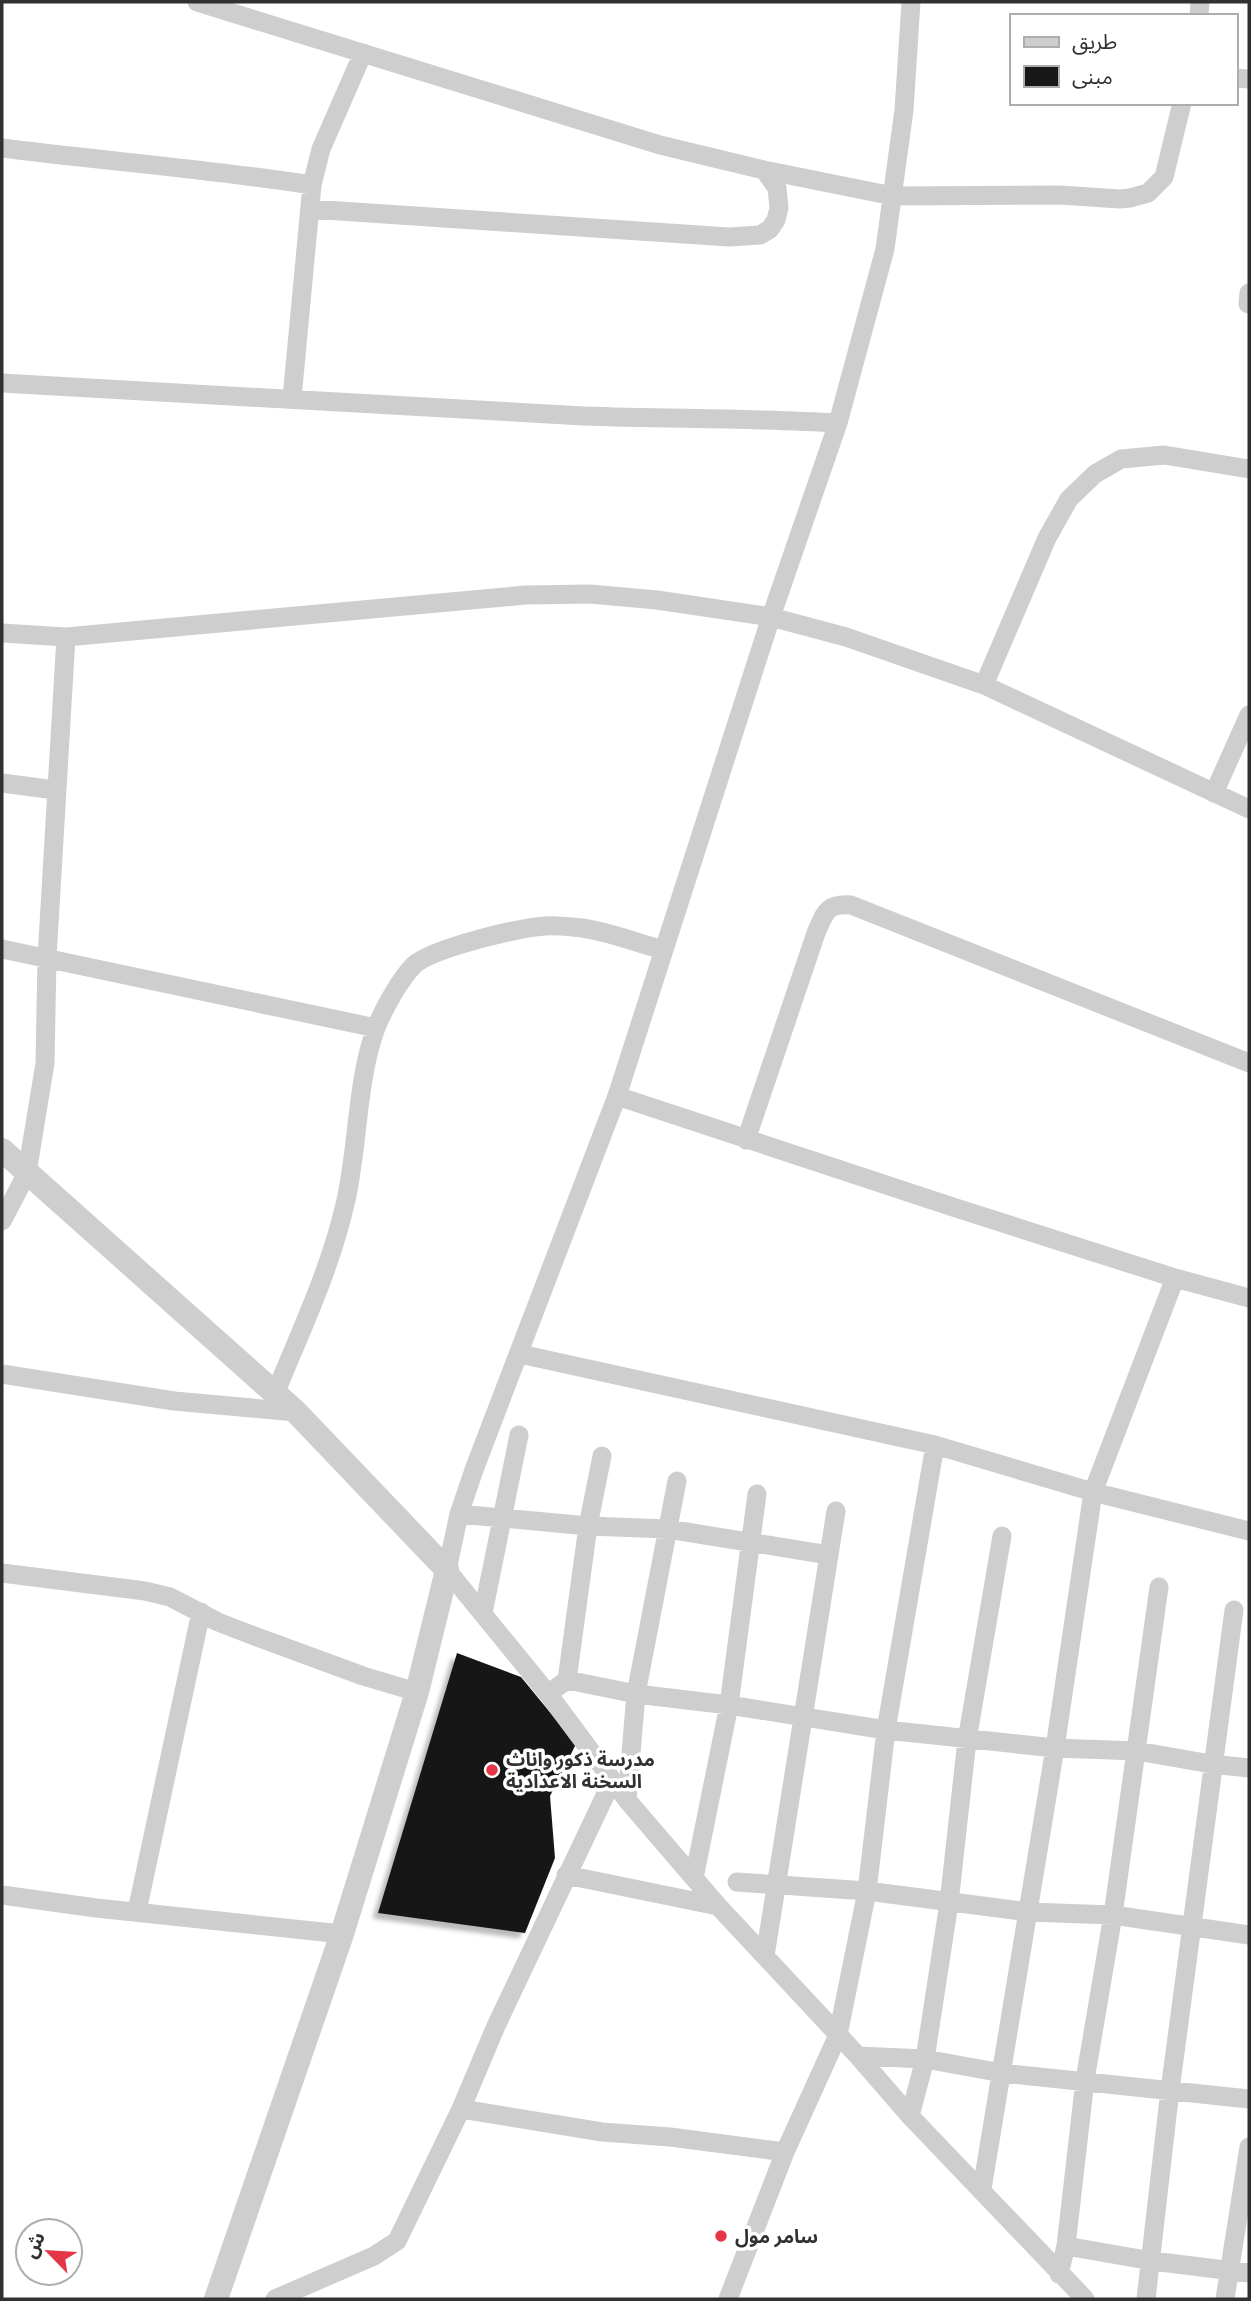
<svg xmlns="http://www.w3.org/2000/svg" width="1251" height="2301" font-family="'Roboto Condensed','Noto Sans Arabic',sans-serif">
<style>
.building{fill:#181818;filter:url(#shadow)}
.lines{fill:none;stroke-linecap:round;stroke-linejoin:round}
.minor{stroke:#cecece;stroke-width:19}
.tertiary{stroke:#cecece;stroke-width:24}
.poi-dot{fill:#e43647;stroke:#fff;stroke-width:2.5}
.labels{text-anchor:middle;stroke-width:7;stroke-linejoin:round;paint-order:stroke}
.poi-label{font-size:19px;font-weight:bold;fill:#313131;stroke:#fff;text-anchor:start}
</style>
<defs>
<filter id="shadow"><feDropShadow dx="-5.5" dy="5.5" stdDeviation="2" flood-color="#0004"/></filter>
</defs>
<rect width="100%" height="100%" fill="#fff"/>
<path class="building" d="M 457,1653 L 521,1677 L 576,1744 L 550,1796 L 555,1858 L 525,1933 L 378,1913 Z"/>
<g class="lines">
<path class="minor" d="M 197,2 L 660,145 L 764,170 L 893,196 L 1060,195 L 1120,199 L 1130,198 L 1148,193 L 1164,177 L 1182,103
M 911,2 L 904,110 L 885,249 L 838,423 L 771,617 L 617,1096 L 475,1467 L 459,1514 L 447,1570 L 549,1695 L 627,1800 L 718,1906 L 858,2056 L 910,2116 L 1085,2299
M 1199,16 L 1200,2
M 1235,78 L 1249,79
M 2,148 C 105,161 209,169 312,185
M 310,209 L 729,237 L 760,235 L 770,229 L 776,220 L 779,208 L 777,188 L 764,170
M 1248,304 L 1249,293
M 2,383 L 584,416 C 669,419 753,418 838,423
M 292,398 L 312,185 L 321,149 L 363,53
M 2,633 L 66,637 L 526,595 L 590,594 L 657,600 L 771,617 L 846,637 L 984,685 L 1249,809
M 984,685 L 1047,538 L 1069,499 L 1095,474 L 1121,459 L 1164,455 L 1249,469
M 2,783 L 55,790
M 1214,793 L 1249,715
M 2,949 L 376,1028
M 617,1096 L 956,1208 L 1175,1278 L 1249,1298
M 746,1140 L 816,933 C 825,913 826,903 851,905 L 1249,1063
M 2,1221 L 27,1173 L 45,1063 L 47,958 L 66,637
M 520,1354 L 935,1445 L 1093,1492 L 1175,1278
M 2,1374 L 174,1401 L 296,1412
M 275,1394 C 301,1330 331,1268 346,1200 C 358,1147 357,1078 376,1028 C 383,1010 400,979 414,965 C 433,948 518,928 545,926 C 557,925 571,927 582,928 C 610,932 637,943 664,950
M 459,1514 L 588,1526 L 668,1529 L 829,1555
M 2,1573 L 145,1591 L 170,1597 L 218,1622 L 249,1634 L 363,1676 L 417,1692
M 483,1613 L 519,1435
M 567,1680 L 636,1694 L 729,1705 L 886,1730 L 1055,1748 L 1137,1751 L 1211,1764 L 1249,1768
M 556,1688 L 567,1680 L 588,1526 L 602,1456
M 612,1781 L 496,2026 L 461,2109 L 602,2132 L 670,2137 L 785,2152
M 627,1800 L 636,1694 L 677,1481
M 566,1875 L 718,1906
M 694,1878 L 729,1705 L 757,1494
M 737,1882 L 867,1891 L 1028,1912 L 1113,1915 L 1249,1935
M 2,1895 L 96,1908 L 342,1934
M 137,1911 L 201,1612
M 765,1956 L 836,1511
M 858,2056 L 925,2059 L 1002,2073 L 1249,2099
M 910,2116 L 925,2059 L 949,1903 L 967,1740 L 1002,1536
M 982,2189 L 1055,1748 L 1093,1492 L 1249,1531
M 1066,2246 L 1152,2261 L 1249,2273
M 1059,2274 L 1066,2246 L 1085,2080 L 1113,1915 L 1159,1587
M 275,2299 L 374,2256 L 397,2241 L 461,2109
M 728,2299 L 785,2152 L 838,2035 L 867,1891 L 886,1730 L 935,1445
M 1146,2299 L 1170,2090 L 1234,1610
M 1225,2299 L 1249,2147"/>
<path class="tertiary" d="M 2,1150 L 296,1412 L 447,1570 L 417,1692 L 342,1934 L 216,2299"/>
</g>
<g class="poi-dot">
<circle cx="492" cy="1770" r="7"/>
<circle cx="721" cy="2236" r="7"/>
</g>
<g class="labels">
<g class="poi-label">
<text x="506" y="1766">مدرسة ذكور واناث<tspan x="506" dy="22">السخنة الاعدادية</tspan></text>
<text x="735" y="2243">سامر مول</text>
</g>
</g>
<rect width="1251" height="2301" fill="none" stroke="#313131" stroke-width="7"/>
<rect x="1010" y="14" width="228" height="91" fill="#ffffff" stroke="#adadad" stroke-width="2"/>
<rect x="1024" y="37" width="35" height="10" fill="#cecece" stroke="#adadad" stroke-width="2"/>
<text x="1072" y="49" font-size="21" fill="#313131">طريق</text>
<rect x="1024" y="66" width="35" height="21" fill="#181818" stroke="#adadad" stroke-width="2"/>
<text x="1072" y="84" font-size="21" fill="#313131">مبنى</text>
<g transform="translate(49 2252) rotate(295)"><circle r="33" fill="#ffffff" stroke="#adadad" stroke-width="2"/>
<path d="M0-5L12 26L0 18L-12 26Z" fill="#e43647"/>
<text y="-10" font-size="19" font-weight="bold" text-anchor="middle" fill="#313131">ش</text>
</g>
</svg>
